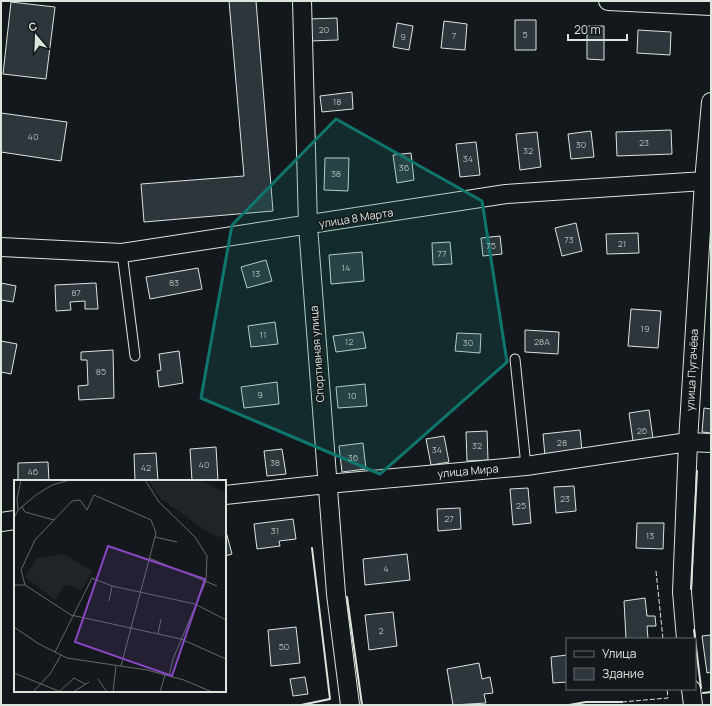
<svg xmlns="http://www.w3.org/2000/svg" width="712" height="706" font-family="Manrope,sans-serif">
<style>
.building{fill:#2c363c;stroke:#d8e6dc}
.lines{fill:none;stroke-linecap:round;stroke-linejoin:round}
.lane-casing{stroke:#d8e6dc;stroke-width:11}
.street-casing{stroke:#d8e6dc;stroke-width:20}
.lane{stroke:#14181c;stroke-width:9}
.street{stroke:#14181c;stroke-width:18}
.fence{stroke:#d8e6dc;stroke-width:1;stroke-dasharray:5 2;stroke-linecap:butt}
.wall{stroke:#d8e6dc;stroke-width:2}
.marked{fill:#0f766e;fill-opacity:0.2;stroke:#0f766e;stroke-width:3;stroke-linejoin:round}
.labels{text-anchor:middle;stroke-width:3;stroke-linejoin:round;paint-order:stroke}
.number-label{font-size:9px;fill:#adbab4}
.street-label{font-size:11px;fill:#d8e6dc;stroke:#14181c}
.inset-road{fill:none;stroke:#626a69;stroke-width:1}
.view{fill:#8948c3;fill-opacity:0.15;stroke:#8948c3;stroke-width:2}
.inset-edge{fill:none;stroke:#d8e6dc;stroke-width:2}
</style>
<rect width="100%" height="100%" fill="#14181c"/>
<path class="building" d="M 229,1 L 256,1 L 273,211 L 144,222 L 141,184 L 244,176 Z
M 11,2 L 55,7 L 46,79 L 3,74 Z
M 337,18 L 338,40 L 310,41 L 309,19 Z
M 515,20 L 536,20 L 536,50 L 515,50 Z
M 444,21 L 467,24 L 465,50 L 441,48 Z
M 397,23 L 413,26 L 409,50 L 393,47 Z
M 587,26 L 604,26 L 604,60 L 587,59 Z
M 638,30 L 671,32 L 670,55 L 637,53 Z
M 352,92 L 353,109 L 322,112 L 320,96 Z
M 1,113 L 67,122 L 61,161 L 1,152 Z
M 671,130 L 672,154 L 617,156 L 616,132 Z
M 591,131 L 594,157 L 571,159 L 568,134 Z
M 537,132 L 541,167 L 520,170 L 516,134 Z
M 476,142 L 480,175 L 460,177 L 456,144 Z
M 411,153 L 414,180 L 397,183 L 393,155 Z
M 325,158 L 349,158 L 348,191 L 324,190 Z
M 576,223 L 582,251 L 562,256 L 555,228 Z
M 638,233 L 639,253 L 607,254 L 606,234 Z
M 500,236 L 502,254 L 483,256 L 481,238 Z
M 450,242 L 452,264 L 433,265 L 432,243 Z
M 362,252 L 364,281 L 331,284 L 329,255 Z
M 266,260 L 272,281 L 247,288 L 241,267 Z
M 198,268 L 202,289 L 150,299 L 146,277 Z
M 1,283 L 16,286 L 13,302 L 1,300 Z
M 96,283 L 98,309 L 85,309 L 85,301 L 70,302 L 71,310 L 56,311 L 55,285 Z
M 631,309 L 661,311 L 658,348 L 628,346 Z
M 275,322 L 278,344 L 251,347 L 248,326 Z
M 525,330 L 559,332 L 558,354 L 525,352 Z
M 363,332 L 366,348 L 336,352 L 333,336 Z
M 457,333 L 481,334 L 480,353 L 455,351 Z
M 1,341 L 17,344 L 11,374 L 1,372 Z
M 113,350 L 114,398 L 79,400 L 78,386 L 88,385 L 87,360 L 81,360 L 81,352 Z
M 179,351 L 183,383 L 159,387 L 157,371 L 161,370 L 159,354 Z
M 277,382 L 279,404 L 244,408 L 241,387 Z
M 365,384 L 367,406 L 338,408 L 336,387 Z
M 704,408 L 711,409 L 711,433 L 702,432 Z
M 649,410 L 653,439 L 633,441 L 629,413 Z
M 580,430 L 582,452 L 545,456 L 543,434 Z
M 487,431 L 488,460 L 467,461 L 466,432 Z
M 444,436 L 449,462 L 431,465 L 426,439 Z
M 363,443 L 366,469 L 342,472 L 339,446 Z
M 216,447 L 218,481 L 192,481 L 190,449 Z
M 282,449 L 286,474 L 267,476 L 264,451 Z
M 156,453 L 158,481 L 135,481 L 134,454 Z
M 48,462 L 49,481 L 18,481 L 18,463 Z
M 574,486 L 576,511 L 556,513 L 554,487 Z
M 528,488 L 531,523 L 513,525 L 510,489 Z
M 460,508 L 461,529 L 438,531 L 437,509 Z
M 293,519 L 296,539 L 279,541 L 280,546 L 257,549 L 254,524 Z
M 637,523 L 664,523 L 663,549 L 636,548 Z
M 225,528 L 232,554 L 225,556 Z
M 407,554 L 410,580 L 365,585 L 363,559 Z
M 645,598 L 647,616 L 655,616 L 656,626 L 647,626 L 648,639 L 626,639 L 624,601 Z
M 393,612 L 397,646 L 369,650 L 365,615 Z
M 296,627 L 300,663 L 271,666 L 268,630 Z
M 711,635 L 711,672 L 707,673 L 702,636 Z
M 567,655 L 567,682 L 553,683 L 551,657 Z
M 479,663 L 482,679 L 490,677 L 493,693 L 484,694 L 486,703 L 453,705 L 447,669 Z
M 305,677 L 308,694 L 293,696 L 290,679 Z"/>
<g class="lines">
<defs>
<path id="lane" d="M 122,253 L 135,356
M 515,359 L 526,466"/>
<path id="street" d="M 302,1 L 308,226 L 336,594 L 350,705
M 608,1 L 711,6
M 1,247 L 122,253 L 506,194 L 704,181 L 711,182
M 225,495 L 327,484 L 526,466 L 688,442 L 711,443
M 1,522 L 15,520
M 686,639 L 682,592 L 688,442 L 704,181 L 711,102
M 691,689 L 693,705"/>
</defs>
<use href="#lane" class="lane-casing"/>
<use href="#street" class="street-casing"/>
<use href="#lane" class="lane"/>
<use href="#street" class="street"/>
<path class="fence" d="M 656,571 L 663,639
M 622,702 L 668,698 L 667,689"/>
<path class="wall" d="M 691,589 L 697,471
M 347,597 L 362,705
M 694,630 L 701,688
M 703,693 L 711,692
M 301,705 L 330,699 L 312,548
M 569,705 L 586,702 L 622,702"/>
</g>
<path class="marked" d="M 336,119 L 482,201 L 507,362 L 380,474 L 201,398 L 232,225 Z"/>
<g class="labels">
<g class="number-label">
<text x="324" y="33">20</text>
<text x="525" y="38">5</text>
<text x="454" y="39">7</text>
<text x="403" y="40">9</text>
<text x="337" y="105">18</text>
<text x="33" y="140">40</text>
<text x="644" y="146">23</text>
<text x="581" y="148">30</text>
<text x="528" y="154">32</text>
<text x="468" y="162">34</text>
<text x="404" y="171">36</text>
<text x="336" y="177">38</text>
<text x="569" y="243">73</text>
<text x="622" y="247">21</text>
<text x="491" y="249">75</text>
<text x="442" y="257">77</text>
<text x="346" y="271">14</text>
<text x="256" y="277">13</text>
<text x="174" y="286">83</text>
<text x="76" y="296">87</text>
<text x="645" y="332">19</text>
<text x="263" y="338">11</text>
<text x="349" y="345">12</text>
<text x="542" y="345">28А</text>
<text x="468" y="346">30</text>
<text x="101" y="375">85</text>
<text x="260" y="398">9</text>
<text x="352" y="399">10</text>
<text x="642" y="434">26</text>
<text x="562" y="446">28</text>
<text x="477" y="449">32</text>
<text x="437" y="453">34</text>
<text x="353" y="461">36</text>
<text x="275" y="466">38</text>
<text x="204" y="468">40</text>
<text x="146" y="471">42</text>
<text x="33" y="475">46</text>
<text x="565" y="502">23</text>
<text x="521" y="509">25</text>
<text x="449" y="522">27</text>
<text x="275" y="534">31</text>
<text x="650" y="539">13</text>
<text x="386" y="572">4</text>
<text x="381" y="634">2</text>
<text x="284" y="650">50</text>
</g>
<g class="street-label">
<text transform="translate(356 218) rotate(-9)" y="4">улица 8 Марта</text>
<text transform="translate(317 354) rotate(-94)" y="4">Спортивная улица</text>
<text transform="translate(692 370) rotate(-87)" y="4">улица Пугачёва</text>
<text transform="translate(468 471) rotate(-5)" y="4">улица Мира</text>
</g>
</g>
<g transform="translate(14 480)">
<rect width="212" height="212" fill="#14181c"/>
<path d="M 134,0 L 186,0 L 212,13 L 212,58 L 197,54 L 147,19 ZM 49,74 L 79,91 L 67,111 L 55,105 L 50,106 L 41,120 L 11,97 L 23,78 Z" fill="#202428"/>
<path class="inset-road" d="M 131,0 L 145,22 L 181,57 L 193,76 L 192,101 L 159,179 L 155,196M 8,27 L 11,32 L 40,40M 4,30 L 3,19 L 7,0M 0,38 L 4,30 L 22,15 L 38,5 L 56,0M 141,57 L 163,62M 135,78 L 203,106M 0,105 L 11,105 L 57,135 L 167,159 L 212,179M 11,105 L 7,90 L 21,60 L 58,21 L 66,20 L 73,30 L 80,15 L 137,40 L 142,53 L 107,186M 95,121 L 98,106M 0,147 L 25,164 L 53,178 L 133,190 L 170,200 L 198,212M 144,154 L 147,139M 41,172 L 78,98 L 98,106 L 181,124 L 212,140M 0,193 L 47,212M 84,199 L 93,212M 46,211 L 60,198 L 71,204M 19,212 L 36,194 L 47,175M 59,212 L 75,202M 99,212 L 102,186M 146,212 L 151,195"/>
<path class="view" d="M 94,66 L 191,99 L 158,196 L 61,162 Z"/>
<rect width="212" height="212" class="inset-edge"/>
</g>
<rect width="712" height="706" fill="none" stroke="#d8e6dc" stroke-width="4"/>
<rect x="566" y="638" width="130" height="52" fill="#14181c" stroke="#626a69"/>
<rect x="574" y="651" width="20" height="6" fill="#14181c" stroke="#626a69"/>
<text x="602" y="658" font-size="12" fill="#d8e6dc">Улица</text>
<rect x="574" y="668" width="20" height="12" fill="#2c363c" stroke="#626a69"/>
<text x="602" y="678" font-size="12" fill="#d8e6dc">Здание</text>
<g transform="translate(36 36) rotate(341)" stroke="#14181c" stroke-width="3" paint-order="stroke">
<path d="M0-3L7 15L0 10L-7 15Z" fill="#d8e6dc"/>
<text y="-6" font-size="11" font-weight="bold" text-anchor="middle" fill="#d8e6dc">С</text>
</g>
<path d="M568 34v6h59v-6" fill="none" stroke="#d8e6dc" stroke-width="2"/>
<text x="574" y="34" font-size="12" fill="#d8e6dc" stroke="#14181c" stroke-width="3" paint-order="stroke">20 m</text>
</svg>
